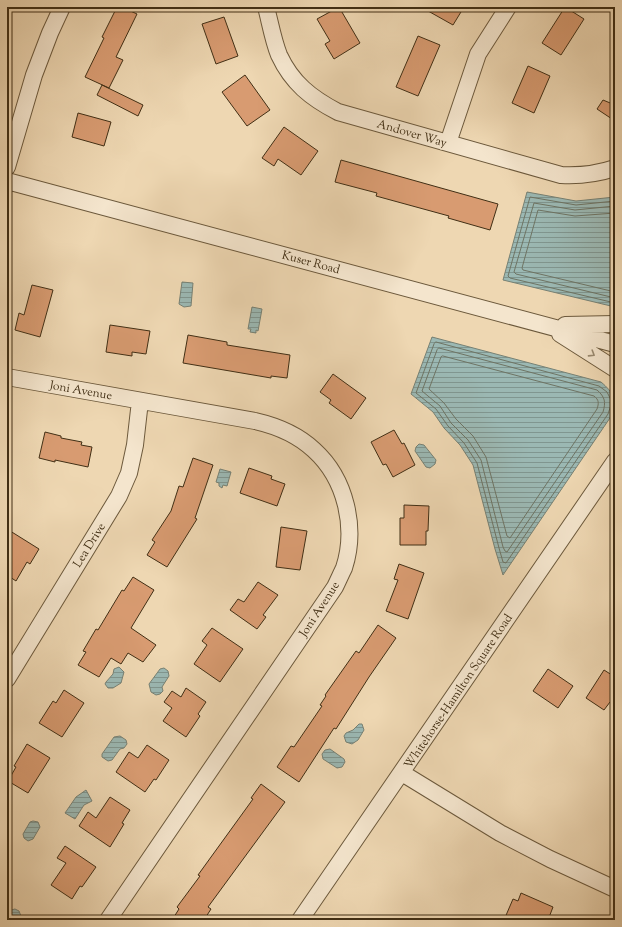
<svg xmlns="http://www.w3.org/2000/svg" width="622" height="927" font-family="'Sorts Mill Goudy',serif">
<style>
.water{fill:url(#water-rules);stroke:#778174}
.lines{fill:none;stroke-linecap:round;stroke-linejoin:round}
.shore{stroke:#6e7464;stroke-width:1}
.building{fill:#d89b71;stroke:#412f15}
.minor-casing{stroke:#6c593c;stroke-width:18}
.minor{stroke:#f4e5cd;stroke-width:16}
.oneway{stroke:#9a8a71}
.labels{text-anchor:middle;stroke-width:3;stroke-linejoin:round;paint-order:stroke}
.street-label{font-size:12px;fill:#412f15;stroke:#f4e5cd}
</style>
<defs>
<pattern id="water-rules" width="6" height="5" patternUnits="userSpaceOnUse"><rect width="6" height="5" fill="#9bb8b3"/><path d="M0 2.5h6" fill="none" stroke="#809690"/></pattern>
</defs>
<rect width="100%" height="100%" fill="#eed7b2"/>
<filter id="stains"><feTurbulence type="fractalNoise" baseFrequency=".005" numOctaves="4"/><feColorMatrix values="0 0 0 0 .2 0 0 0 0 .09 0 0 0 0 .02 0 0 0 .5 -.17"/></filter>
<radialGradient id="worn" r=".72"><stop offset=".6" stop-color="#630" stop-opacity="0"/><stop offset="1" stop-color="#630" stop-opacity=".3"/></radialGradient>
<path class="water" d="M 527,192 L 576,201 L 615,197 L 615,307 L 503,280 Z
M 182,282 L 193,283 L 191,306 L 184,307 L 179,304 Z
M 252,307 L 262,309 L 258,331 L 256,330 L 256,333 L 250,332 L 251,329 L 248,329 Z
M 432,337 L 601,382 C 614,393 615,398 612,415 L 503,575 L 495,549 L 473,465 L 460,445 L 444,428 L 433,412 L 411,394 Z
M 419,444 L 424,445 L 436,460 L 435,464 L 430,468 L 426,467 L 415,451 L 416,447 Z
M 220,469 L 231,472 L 227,486 L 223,485 L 222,488 L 219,486 L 219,483 L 216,482 Z
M 119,667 L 124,672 L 121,683 L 113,688 L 108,688 L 105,684 L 106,682 L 113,674 L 114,669 Z
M 164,668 L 168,671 L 169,676 L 162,687 L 163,691 L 160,694 L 156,695 L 151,692 L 149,684 L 160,669 Z
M 359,724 L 362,724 L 364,730 L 358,740 L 352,744 L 346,742 L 344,736 L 346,733 L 353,730 Z
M 120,736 L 126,740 L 127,744 L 124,748 L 120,749 L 112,760 L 108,761 L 102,757 L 102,754 L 114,737 Z
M 330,749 L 344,759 L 345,762 L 342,767 L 337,768 L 323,759 L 322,754 L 325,750 Z
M 86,790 L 92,801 L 84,805 L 75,819 L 65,813 L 76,797 Z
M 33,821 L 38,822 L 40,827 L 33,839 L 28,841 L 24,838 L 23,834 L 30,822 Z
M 15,909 L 19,911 L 21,916 L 18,920 L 7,920 L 7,915 L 11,910 Z"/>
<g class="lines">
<path class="shore" d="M 615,201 L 576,205 L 530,197 L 508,276 L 510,278 L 615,303
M 615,206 L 575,210 L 534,203 L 514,272 L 516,274 L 615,298
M 615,213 L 575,216 L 538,210 L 522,268 L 523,270 L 615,292
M 436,342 L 599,386 L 607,392 L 612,402 L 608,414 L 506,563 L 503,562 L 499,548 L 477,463 L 464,443 L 448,426 L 436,409 L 416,393 L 434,344 Z
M 439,348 L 597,390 C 605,397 606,402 603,412 L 507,552 L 505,551 L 503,547 L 481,460 L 468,440 L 451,423 L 440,406 L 422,391 L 437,350 Z
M 443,356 L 594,396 C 599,400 599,403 597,409 L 510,538 L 507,536 L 486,457 L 473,436 L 456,419 L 444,403 L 429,389 L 441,357 Z"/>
</g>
<path class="building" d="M 117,7 L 122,7 L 137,14 L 116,57 L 123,60 L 109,88 L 85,77 L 104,38 L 102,37 Z
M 339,7 L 360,43 L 334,59 L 325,44 L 330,41 L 317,19 Z
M 421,7 L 464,7 L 453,25 Z
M 565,7 L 584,19 L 561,55 L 542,43 Z
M 224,17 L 238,56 L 216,64 L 202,24 Z
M 418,36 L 440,45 L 418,96 L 396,87 Z
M 528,66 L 550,76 L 534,113 L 512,103 Z
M 245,75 L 270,110 L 247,126 L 222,92 Z
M 102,85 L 143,105 L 138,116 L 97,95 Z
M 603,100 L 615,105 L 615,121 L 597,109 Z
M 78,113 L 111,122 L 104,146 L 72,137 Z
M 284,127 L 318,151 L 301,175 L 278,159 L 274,166 L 262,158 Z
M 341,160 L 498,204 L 490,230 L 448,218 L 449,216 L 376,196 L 377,193 L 335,182 Z
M 32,285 L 53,290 L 40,337 L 15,330 L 19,313 L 24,315 Z
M 110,325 L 150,331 L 146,354 L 132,352 L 132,356 L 106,352 Z
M 188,335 L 227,342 L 227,345 L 290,355 L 287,378 L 271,376 L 271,378 L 183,363 Z
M 333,374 L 366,398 L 351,419 L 329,403 L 331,400 L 320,392 Z
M 394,430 L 402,444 L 404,443 L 415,465 L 393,477 L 386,464 L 383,465 L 371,442 Z
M 45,432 L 61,436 L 61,438 L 82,442 L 81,445 L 92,447 L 88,467 L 55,460 L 55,462 L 39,458 Z
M 193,458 L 213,465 L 195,518 L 197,519 L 167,567 L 147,555 L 155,542 L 152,540 L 171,511 L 179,486 L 183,487 Z
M 249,468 L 272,476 L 271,479 L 285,484 L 277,506 L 240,493 Z
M 404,505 L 429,506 L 428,531 L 426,531 L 426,545 L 400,545 L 400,518 L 404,518 Z
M 281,527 L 307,531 L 300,570 L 276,567 Z
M 7,529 L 39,549 L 30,564 L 27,562 L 16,581 L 7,575 Z
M 399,564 L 424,573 L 408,619 L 386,611 L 398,580 L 394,579 Z
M 133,577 L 154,590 L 131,628 L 156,645 L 143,662 L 128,653 L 121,664 L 111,658 L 99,677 L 78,665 L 86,652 L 83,651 L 96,629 L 98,630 L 122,590 L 124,591 Z
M 258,582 L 278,595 L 263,615 L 266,617 L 257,629 L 230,610 L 238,599 L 244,602 Z
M 378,625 L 396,638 L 369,677 L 336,729 L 334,728 L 299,782 L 277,767 L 291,746 L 294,747 L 322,706 L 320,705 L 326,696 L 325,695 L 356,651 L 359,653 Z
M 212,628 L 243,649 L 220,682 L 194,664 L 207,645 L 202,641 Z
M 548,669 L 573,686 L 558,708 L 533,691 Z
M 604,670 L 615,677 L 615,705 L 610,702 L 604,710 L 586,698 Z
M 186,688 L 206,702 L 198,714 L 200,716 L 186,737 L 163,721 L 172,708 L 164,702 L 172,691 L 181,697 Z
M 64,690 L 84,703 L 62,737 L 39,723 L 53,701 L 56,703 Z
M 27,744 L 50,758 L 28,793 L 8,781 L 16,767 L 14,766 Z
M 147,745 L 169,760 L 156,780 L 154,779 L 145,792 L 116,772 L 129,752 L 138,758 Z
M 261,784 L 285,802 L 208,907 L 211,909 L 204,920 L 172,920 L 179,909 L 177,907 L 200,876 L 198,875 L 253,799 L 251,798 Z
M 110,797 L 130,810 L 122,823 L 124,824 L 110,847 L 79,826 L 88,812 L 96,818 Z
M 65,846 L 96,867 L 82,887 L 80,886 L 72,899 L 51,885 L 66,863 L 57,858 Z
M 521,893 L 553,907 L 548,920 L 504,920 L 513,899 L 518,901 Z"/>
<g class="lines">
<defs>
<path id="minor" d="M 266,7 C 270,22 273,40 279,55 C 292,83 311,98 338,112 L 561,175 C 580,176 597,174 615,168
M 448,143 L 478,54 L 508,7
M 7,167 L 34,75 L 50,33 L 62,7
M 7,181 L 615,344
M 565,325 L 615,324
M 560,334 L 615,369
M 7,377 L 255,421 C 277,426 297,434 314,450 C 346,479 357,528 344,568 C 341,574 338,581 335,587 L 108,920
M 7,679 L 119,496 L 129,473 L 135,445 L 140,401
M 402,773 L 500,833 L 550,859 L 615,889
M 300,920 L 615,461"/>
</defs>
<use href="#minor" class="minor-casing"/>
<use href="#minor" class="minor"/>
</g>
<defs><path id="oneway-chevron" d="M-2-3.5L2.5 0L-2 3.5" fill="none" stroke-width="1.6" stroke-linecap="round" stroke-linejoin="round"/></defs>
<use class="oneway" href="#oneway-chevron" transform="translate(592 354) rotate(32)"/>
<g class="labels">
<g class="street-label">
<text transform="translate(412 133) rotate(16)" y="4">Andover Way</text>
<text transform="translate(311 262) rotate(15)" y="4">Kuser Road</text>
<text transform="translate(81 390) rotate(10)" y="4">Joni Avenue</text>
<text transform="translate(89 545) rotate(-58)" y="4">Lea Drive</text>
<text transform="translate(319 609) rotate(-57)" y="4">Joni Avenue</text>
<text transform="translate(458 691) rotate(-56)" y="4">Whitehorse-Hamilton Square Road</text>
</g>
</g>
<rect width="622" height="927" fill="none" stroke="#eed7b2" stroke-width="24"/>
<rect x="8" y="8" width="606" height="911" fill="none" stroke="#412f15" stroke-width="2"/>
<rect x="12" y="12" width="598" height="903" fill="none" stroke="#412f15"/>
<rect width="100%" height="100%" filter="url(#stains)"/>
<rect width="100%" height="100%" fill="url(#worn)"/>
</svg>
